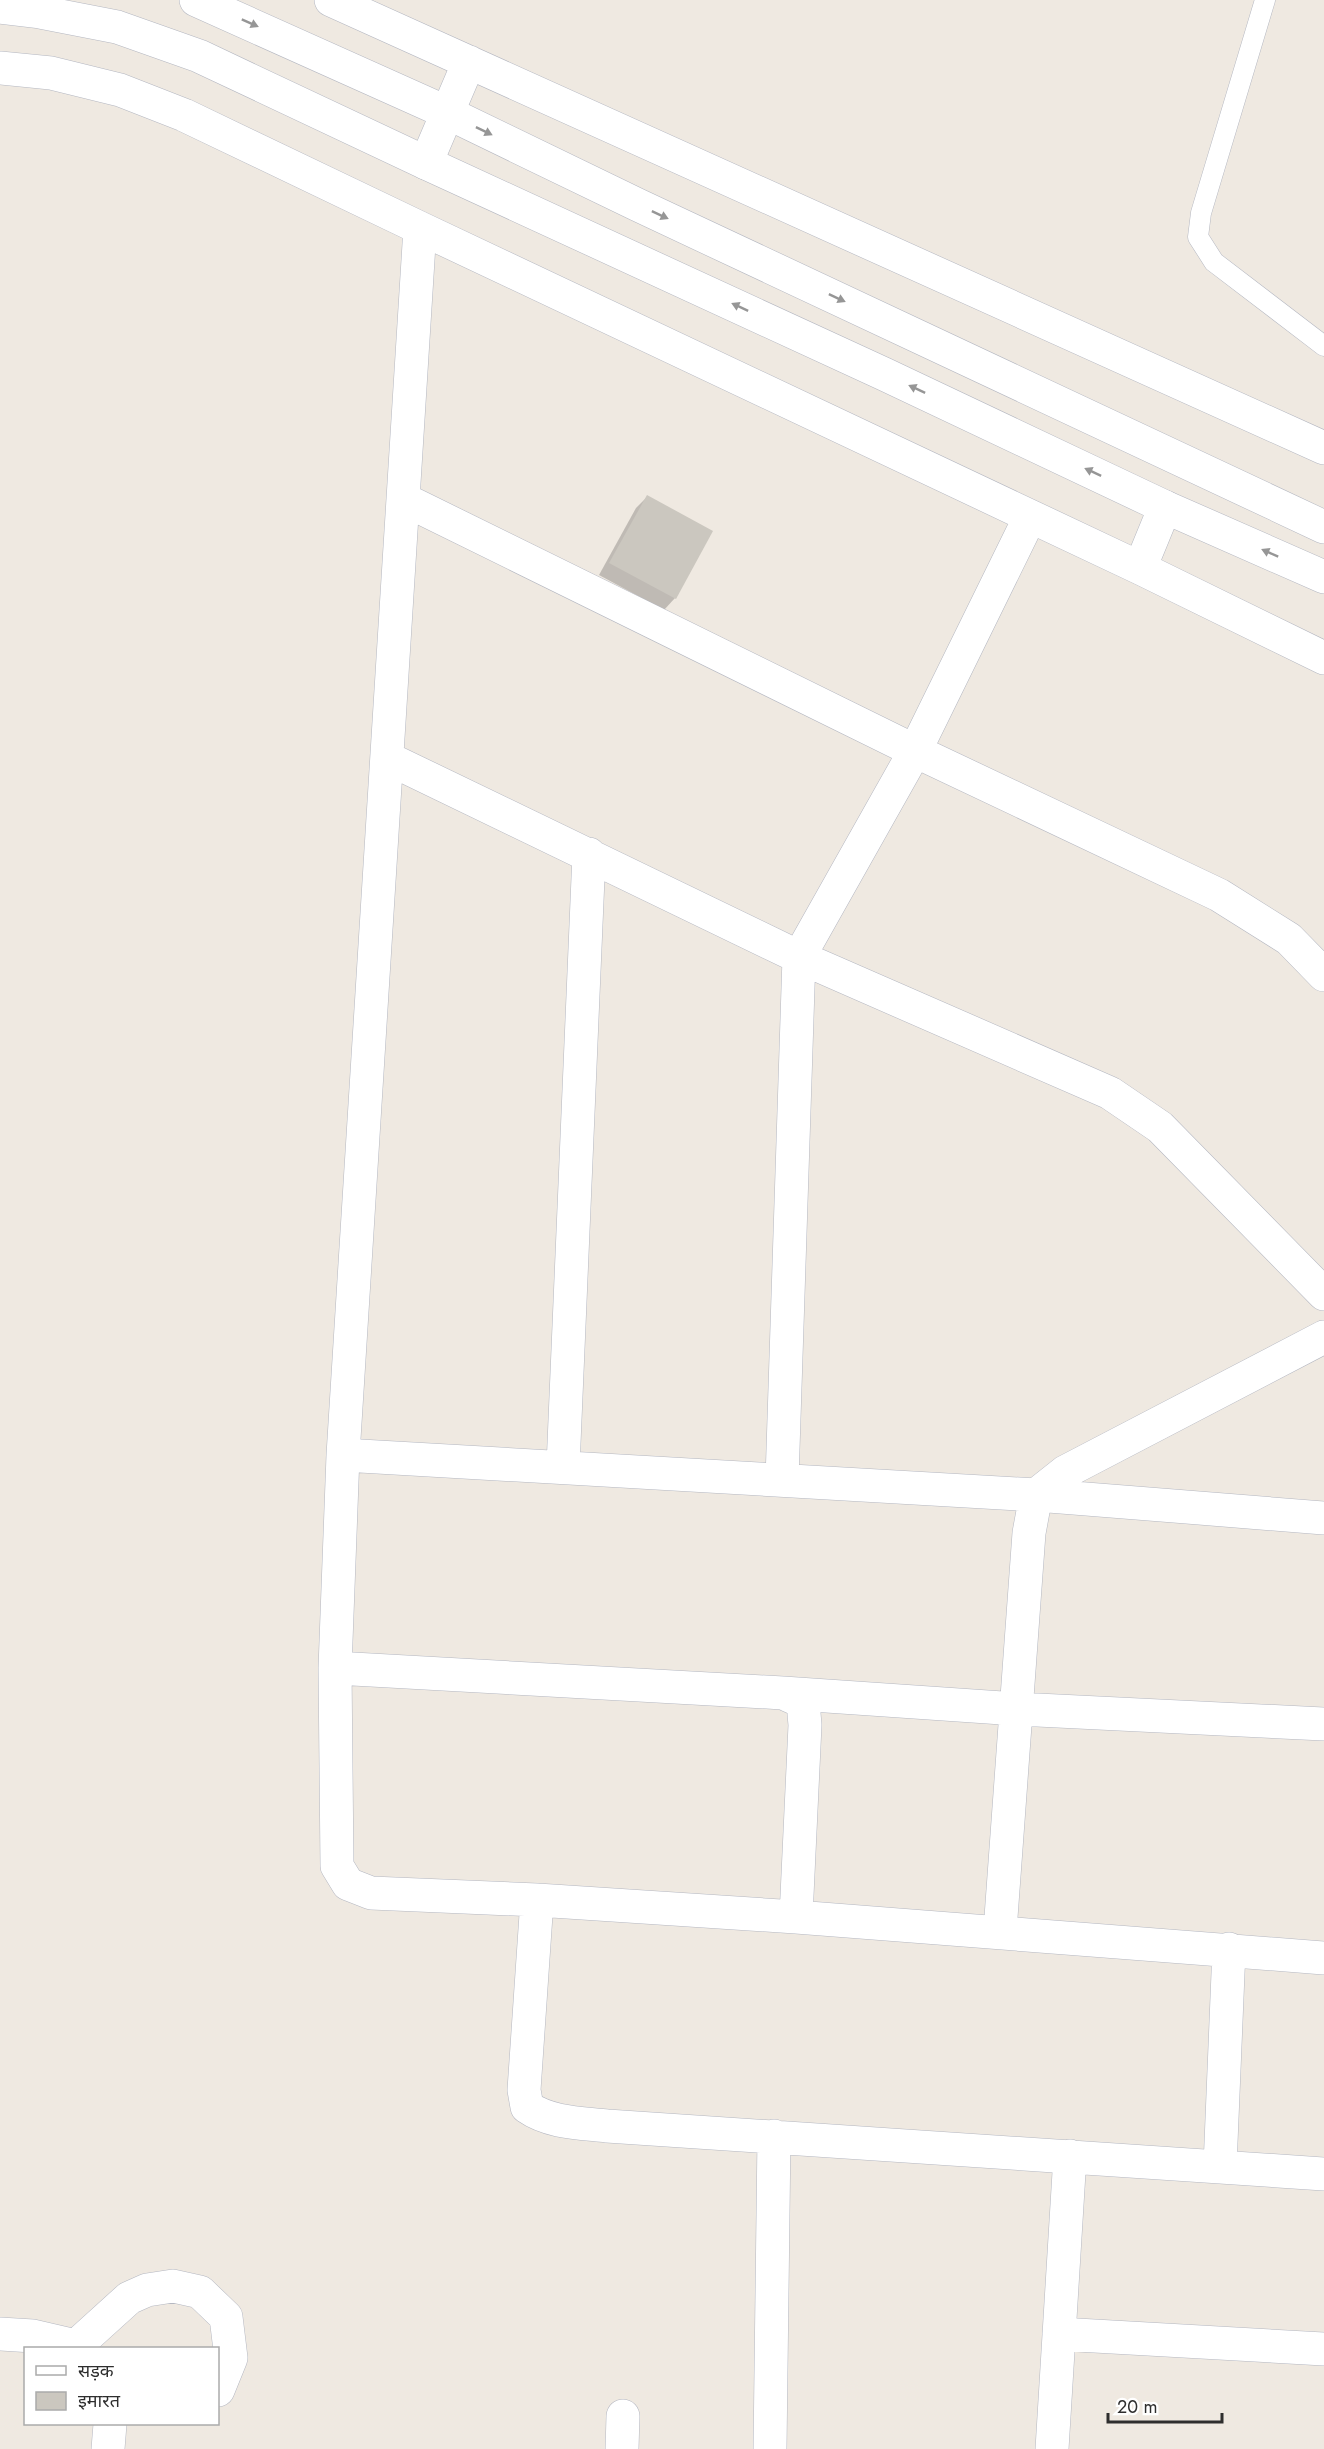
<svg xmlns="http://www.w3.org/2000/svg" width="1324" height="2449" font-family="Jost,'Noto Sans Devanagari',sans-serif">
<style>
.shadow{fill:#0003}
.building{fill:#cbc7bf}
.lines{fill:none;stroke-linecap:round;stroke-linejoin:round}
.lane-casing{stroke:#b4b7c1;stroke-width:21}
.street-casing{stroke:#b4b7c1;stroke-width:34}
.secondary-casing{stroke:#b4b7c1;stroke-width:34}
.lane{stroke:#fff;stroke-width:20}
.street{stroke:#fff;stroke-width:33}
.secondary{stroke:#fff;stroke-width:33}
.oneway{fill:#969696}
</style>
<rect width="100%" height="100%" fill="#efe9e1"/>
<path class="shadow" d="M 647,497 L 711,532 L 675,598 L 664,610 L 599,575 L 636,508 Z"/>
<path class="building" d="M 647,495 L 713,531 L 676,599 L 609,563 Z"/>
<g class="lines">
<defs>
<path id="lane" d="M 1265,0 L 1201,213 L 1198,237 L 1214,262 L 1324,346"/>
<path id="street" d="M 331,0 L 1324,448
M 0,68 L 51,73 L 120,90 L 184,115 L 420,228 L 343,1455 L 335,1668 L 337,1866 L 348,1884 L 371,1893 L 537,1900 L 796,1917 L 1324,1958
M 426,163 L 469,62
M 420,228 L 1140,568 L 1324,658
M 403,499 L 915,751 L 1219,895 L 1289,939 L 1324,975
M 1140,568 L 1165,507
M 387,758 L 799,957 L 1110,1093 L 1160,1127 L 1324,1294
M 343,1455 L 1036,1495 L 1324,1518
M 563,1467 L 589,854
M 782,1480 L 799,957 L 915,751 L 1030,517
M 335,1668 L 783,1693 L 803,1702 L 805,1725 L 796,1917
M 783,1693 L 1017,1709 L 1324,1724
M 537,1900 L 524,2090 L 527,2107 C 550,2123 580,2123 607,2126 L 1324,2174
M 1000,1931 L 1029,1533 L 1036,1495 L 1065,1472 L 1324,1337
M 1220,2167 L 1229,1949
M 0,2334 L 33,2336 L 76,2346 L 80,2348
M 1059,2334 L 1324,2349
M 76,2346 L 129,2298 L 147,2290 L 173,2286 L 200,2292 L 226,2317 L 231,2358 L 218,2390
M 108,2449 L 110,2424
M 622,2449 L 623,2416
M 770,2449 L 774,2136
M 1052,2449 L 1070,2156"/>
<path id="secondary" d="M 196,0 L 448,113 L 638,205 L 1324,527
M 0,7 L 40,12 L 117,27 L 199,56 L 426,163 L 884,374 L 1165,507 L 1324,577"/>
</defs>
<use href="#lane" class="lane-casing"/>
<use href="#street" class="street-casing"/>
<use href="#secondary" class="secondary-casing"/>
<use href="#lane" class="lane"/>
<use href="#street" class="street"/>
<use href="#secondary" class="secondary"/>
</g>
<defs><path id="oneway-solid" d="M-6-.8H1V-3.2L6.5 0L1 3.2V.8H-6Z" transform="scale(1.5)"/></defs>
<g class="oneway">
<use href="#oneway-solid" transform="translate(250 23) rotate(24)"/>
<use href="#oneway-solid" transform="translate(484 131) rotate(26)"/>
<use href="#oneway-solid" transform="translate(660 215) rotate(25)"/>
<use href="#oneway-solid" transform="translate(837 298) rotate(25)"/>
<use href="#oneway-solid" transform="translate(740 307) rotate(-155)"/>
<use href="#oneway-solid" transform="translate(917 389) rotate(-155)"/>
<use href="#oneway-solid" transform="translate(1093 472) rotate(-155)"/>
<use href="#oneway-solid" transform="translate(1270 553) rotate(-156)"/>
</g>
<rect x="24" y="2347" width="195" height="78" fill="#ffffff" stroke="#ababab" stroke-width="1.5"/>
<rect x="36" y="2366" width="30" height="9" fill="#ffffff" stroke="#ababab" stroke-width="1.5"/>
<text x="78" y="2377" font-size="18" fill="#2e2e2e">सड़क</text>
<rect x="36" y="2392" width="30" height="18" fill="#cbc7bf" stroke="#ababab" stroke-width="1.5"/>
<text x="78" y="2407" font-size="18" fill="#2e2e2e">इमारत</text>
<path d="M1108 2413v9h114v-9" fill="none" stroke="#2e2e2e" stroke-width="3"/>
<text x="1117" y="2413" font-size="18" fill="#2e2e2e" stroke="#ffffff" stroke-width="4.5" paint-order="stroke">20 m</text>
</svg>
